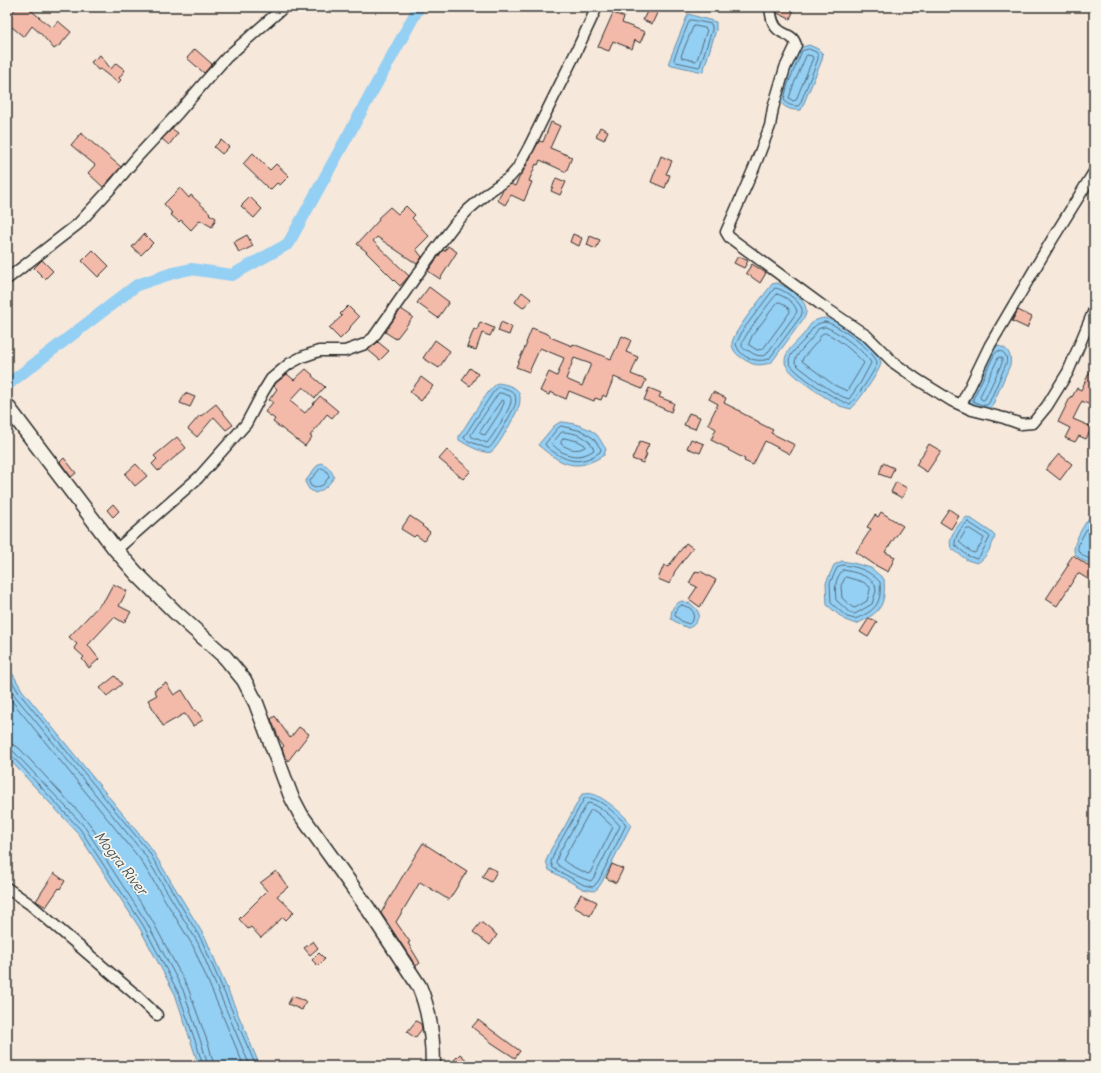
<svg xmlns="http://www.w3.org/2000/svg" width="1101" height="1073" font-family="Delius,sans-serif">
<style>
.water{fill:#94cff4;stroke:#6a8da4}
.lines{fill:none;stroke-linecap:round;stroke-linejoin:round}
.shore{stroke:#556d7b;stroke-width:1}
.canal{stroke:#94cff4;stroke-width:12}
.building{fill:#f3baa9;stroke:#2b2b2b;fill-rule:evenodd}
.street-casing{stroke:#2b2b2b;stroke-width:13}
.secondary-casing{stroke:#2b2b2b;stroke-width:17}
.street{stroke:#f7f3e8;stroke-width:10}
.secondary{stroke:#f7f3e8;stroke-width:14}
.labels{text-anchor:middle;stroke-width:3.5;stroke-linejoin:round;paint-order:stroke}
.water-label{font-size:14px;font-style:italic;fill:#45545d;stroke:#f7f3e8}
</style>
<rect width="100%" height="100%" fill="#f6e8db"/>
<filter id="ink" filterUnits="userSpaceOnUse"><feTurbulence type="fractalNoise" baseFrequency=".025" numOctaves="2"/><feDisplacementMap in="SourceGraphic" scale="8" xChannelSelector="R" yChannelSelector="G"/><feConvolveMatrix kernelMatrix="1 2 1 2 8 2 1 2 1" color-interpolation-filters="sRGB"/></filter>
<g filter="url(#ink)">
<path class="water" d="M 688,14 L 716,22 L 716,30 L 703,72 L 668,64 Z
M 809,45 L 818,49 L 823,54 L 822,60 L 801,110 C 792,111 783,108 779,99 L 784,83 L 799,48 Z
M 777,283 C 787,287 808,300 806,312 C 806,313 805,317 804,318 L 771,363 C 757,366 754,366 742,358 C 737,355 732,350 732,343 C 734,330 763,297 772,284 Z
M 825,318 C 838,320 880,349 881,363 C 881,370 857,403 851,409 C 847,408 843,407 840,406 C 829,400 785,373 785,362 C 784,352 796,343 802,336 C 811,326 809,320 825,318 Z
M 997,346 C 1008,347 1012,355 1010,365 L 993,404 L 990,409 C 982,410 972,407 968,400 L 991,352 Z
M 498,383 C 504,384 514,386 518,391 C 521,395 520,402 519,406 C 516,414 498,448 491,452 C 485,455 465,444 459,440 L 459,436 C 467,425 488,388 498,383 Z
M 560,422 C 571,422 589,427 597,435 C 600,439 603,445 606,449 L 604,455 C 576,473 562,465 538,445 L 554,426 Z
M 320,463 C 328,465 331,470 334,477 C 329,485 324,490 315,493 L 309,489 L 305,482 L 315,468 Z
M 1092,514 L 1094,514 L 1094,566 C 1088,563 1079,559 1075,554 C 1070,546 1086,521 1092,514 Z
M 967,517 L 970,518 L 991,532 L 995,536 C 993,545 985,560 977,563 L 967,560 L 951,548 C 950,544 950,541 951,538 C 953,531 961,521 967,517 Z
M 842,561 L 853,563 L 871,568 L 884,579 C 886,606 880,613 856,624 L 845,620 L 827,605 L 826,583 L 834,565 Z
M 682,601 C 691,604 695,605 699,614 C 697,621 696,625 688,628 L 681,625 L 671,619 C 671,610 673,604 682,601 Z
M 7,664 L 22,690 L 152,850 L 206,939 L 260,1066 L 199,1066 L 175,994 L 139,927 L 77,832 L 7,757 Z
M 582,794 C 585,794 589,793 592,794 C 601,795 628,817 631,825 L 602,882 L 598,888 L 594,891 L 583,889 L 549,870 L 546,861 L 551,849 L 564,828 Z"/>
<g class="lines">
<path class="shore" d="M 690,20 L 692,20 L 711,24 L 712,26 L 712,30 L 700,66 L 699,67 L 676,62 L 674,60 Z
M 695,26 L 705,28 L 707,30 L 697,60 L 695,61 L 682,58 L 681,56 L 693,27 Z
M 809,49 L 816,52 L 818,55 L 818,59 L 800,104 L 798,106 C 792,106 786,105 784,99 L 788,84 L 802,51 Z
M 807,55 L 812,56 L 813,58 L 796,100 L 793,101 L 789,98 L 793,86 L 806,56 Z
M 775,288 C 782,288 798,300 801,307 C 803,310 802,313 801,316 L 769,359 C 756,363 740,358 736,344 L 743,330 Z
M 777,294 C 784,296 796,303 797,312 L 766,355 C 759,357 755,355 749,351 C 746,350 742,349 742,345 C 741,339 771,300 777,294 Z
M 778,302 L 780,302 C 784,304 790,308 790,312 L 763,349 L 757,350 L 749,345 L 749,343 L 752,336 Z
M 825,322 C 836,323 876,352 877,363 C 877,368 855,400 850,404 C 840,403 789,371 789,361 C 789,354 801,344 805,339 C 812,331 813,323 825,322 Z
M 825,327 C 835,329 867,353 871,363 L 861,382 L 849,399 C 835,396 811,376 799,367 L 795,363 C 795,354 806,346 811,339 C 814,336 816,332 818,329 Z
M 825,333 C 837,337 855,353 864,363 L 855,378 L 847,391 L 834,385 L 802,361 L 803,358 L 817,342 L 822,334 Z
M 998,351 C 1005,351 1008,357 1006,364 L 989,403 L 987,405 C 983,406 977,403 973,401 L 973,399 L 994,355 Z
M 999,357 L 1002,358 L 1002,363 L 985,399 L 983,400 L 981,399 L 980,397 Z
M 499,387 C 504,388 513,390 515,395 C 516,398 516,402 515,405 C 513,411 494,445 489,448 C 488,448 487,448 486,448 L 466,440 L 464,438 L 464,437 L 492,394 L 497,388 Z
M 499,393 L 501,393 L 510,396 C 511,399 511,398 511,402 C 509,411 493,436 487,443 L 472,437 L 471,435 Z
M 502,400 L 504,401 L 504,403 L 500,412 L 485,435 L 481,434 L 480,432 Z
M 561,426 L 582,431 L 593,438 L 601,449 L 600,452 C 579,467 564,461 546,446 L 545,444 L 557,429 Z
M 562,432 C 574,432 591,437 594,450 C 584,457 574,458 562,452 C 558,450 555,447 552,444 Z
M 564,438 L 578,441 L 585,445 L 585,447 C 577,452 568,449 561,444 L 561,442 Z
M 321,468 C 325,468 328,472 329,477 L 323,485 L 315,488 L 311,486 L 309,482 Z
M 1094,518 C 1090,523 1076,545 1078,550 C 1080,555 1090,559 1094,562
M 968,522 L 988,535 L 990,537 L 981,554 L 977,559 L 968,556 L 955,545 C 954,537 962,526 968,522 Z
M 967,529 L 970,529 L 984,538 L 982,543 L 975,553 L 971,552 L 959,542 L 960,540 Z
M 842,565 C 857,566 870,571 880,582 C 882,604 875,611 855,619 L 847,617 L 831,603 L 830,583 L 837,568 Z
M 843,570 C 855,572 867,575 875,584 L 876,591 L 872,604 L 855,614 L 849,612 L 836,600 C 835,589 834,579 843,570 Z
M 846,577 L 863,582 L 870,587 L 870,590 L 867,601 L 855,608 L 852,607 L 842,598 L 841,586 Z
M 682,605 L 690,608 L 694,613 L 693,620 L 689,624 L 683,622 L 675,616 C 675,611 677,607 682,605 Z
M 7,673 L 19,693 L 149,852 L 202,941 L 256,1066
M 7,683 L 15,696 L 145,855 L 198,943 L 250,1066
M 7,695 L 140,859 L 193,946 L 244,1066
M 7,744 L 14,745 L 19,748 L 89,823 L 152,920 L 188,988 L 209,1046 L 214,1066
M 7,750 L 12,750 L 15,753 L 84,826 L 147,923 L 183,990 L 203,1048 L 208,1066
M 7,755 L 12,756 L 80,829 L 143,925 L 178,992 L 198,1049 L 203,1066
M 585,798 C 599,796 615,814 625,823 L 626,825 L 599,880 L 595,885 L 593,887 L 584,885 L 553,868 L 551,862 L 555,851 Z
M 588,803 C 597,803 615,819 620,826 L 594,877 L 591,881 C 583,879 559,869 556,862 L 559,853 Z
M 593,810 L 599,814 L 613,827 L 590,873 L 588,874 C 580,870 569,866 563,860 L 590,811 Z"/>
<path class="canal" d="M 7,385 L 137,285 L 173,273 L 191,269 L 232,275 L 288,244 L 419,7"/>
</g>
<path class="building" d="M 17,7 L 27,7 L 52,28 L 58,21 L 71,32 L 61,44 L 54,49 L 42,35 L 32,26 L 24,37 L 7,23 L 7,19 Z
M 649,7 L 658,11 L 652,24 L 643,20 Z
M 777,7 L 795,7 L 790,19 L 777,13 Z
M 613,13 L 624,17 L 622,23 L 645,32 L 640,43 L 635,40 L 632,49 L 613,41 L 609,51 L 598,47 Z
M 195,49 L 212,64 L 204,73 L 187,58 Z
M 100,55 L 111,69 L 116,63 L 125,70 L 119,78 L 121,80 L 118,83 L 100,69 L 98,70 L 91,62 Z
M 551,122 L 560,126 L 550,148 L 572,157 L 566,172 L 540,160 L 538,165 L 536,164 L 529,181 L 532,182 L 524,201 L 511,195 L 505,205 L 497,200 L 503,190 L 511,184 L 515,186 L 520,176 L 523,172 L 539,141 L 543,142 Z
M 600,127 L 608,131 L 604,140 L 596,136 Z
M 172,129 L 178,133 L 169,145 L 162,139 Z
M 81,133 L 121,167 L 103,187 L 88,173 L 95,165 L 71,145 Z
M 221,140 L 229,147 L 222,154 L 214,147 Z
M 253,153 L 270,170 L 276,164 L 289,176 L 280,185 L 277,183 L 270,190 L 243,164 Z
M 661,156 L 672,161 L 666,174 L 670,175 L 665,188 L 651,182 Z
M 556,178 L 566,182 L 560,195 L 551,191 Z
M 180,188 L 189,198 L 191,195 L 210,213 L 209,214 L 216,218 L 212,227 L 200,220 L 191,230 L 181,220 L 179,222 L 170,214 L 172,213 L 164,204 Z
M 250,197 L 262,209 L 254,218 L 241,206 Z
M 406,206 L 415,215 L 412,218 L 429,236 L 416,249 L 422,257 L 417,264 L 377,237 L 373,241 L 409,276 L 400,286 L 366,252 L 367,252 L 357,244 L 379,220 L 378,218 L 390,207 L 398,214 Z
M 144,234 L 153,243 L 141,255 L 132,247 Z
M 573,234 L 582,238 L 579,246 L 570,242 Z
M 247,235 L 253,246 L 239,253 L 234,242 Z
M 590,236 L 600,240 L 596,249 L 587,245 Z
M 448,246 L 457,252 L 440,279 L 428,271 L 443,250 L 445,251 Z
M 93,250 L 109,266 L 98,277 L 82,261 Z
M 738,256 L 748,261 L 744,268 L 734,263 Z
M 42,260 L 53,271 L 45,279 L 34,268 Z
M 752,264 L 766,273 L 760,283 L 746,273 Z
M 429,287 L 449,302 L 438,318 L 417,303 Z
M 522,292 L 531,299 L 523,308 L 515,302 Z
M 348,306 L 359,317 L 350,327 L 351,328 L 340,339 L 329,328 L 342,316 L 340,314 Z
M 401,309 L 413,317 L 396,339 L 385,332 Z
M 1018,310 L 1032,317 L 1027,328 L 1012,321 Z
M 480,322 L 494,328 L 490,336 L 482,333 L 476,350 L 467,347 L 474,329 L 477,331 Z
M 501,322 L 512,327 L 509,335 L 498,331 Z
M 532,328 L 550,335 L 550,337 L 572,346 L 573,344 L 611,359 L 622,336 L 631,340 L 626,352 L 638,357 L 631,374 L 646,380 L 642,389 L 614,377 L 606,397 L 603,395 L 601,400 L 595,398 L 594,401 L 569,391 L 566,399 L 550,392 L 549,395 L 540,391 L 549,372 L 557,376 L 564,358 L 540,348 L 529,372 L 516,367 L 527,343 L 526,343 ZM 574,358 L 591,364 L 582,386 L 566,379 Z
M 435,340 L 450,351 L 439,368 L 423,358 Z
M 378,342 L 389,351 L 380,360 L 368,350 Z
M 1094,363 L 1094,407 L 1082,401 L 1073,419 L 1092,427 L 1086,439 L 1079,436 L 1075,442 L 1065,438 L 1070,428 L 1058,422 L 1071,396 L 1072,397 L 1077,388 L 1081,390 Z
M 470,368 L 478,374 L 470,386 L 462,380 Z
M 306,369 L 313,375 L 312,376 L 325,387 L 315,398 L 303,387 L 290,401 L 305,413 L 320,396 L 338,411 L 332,418 L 327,414 L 310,436 L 312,437 L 305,446 L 273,422 L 275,419 L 265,412 L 273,402 L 269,400 L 277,389 L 274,386 L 276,383 L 287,374 L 294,380 Z
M 421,377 L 433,386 L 421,401 L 410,392 Z
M 649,388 L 661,393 L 659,397 L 674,403 L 671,412 L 644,400 Z
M 713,392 L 726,398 L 724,403 L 740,411 L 740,412 L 759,422 L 759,423 L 773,430 L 771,433 L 795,445 L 790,454 L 765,441 L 753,465 L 744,461 L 745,459 L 728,450 L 729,449 L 711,440 L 716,429 L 708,424 L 718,404 L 709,399 Z
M 185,393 L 195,397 L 190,407 L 180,403 Z
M 216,404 L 233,425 L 226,430 L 214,417 L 197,437 L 188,429 L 200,415 L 201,416 Z
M 689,413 L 700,417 L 695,429 L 684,425 Z
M 177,437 L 186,448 L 158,471 L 152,464 L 157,459 L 154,456 Z
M 691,439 L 704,444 L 700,453 L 687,448 Z
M 640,441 L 649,444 L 645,453 L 647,454 L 643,463 L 632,459 Z
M 929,444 L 941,451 L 927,472 L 916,465 Z
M 447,450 L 471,471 L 463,479 L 439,459 Z
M 1059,454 L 1072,464 L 1060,480 L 1046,469 Z
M 64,458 L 76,473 L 71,477 L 60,462 Z
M 883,463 L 894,468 L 890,478 L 879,474 Z
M 136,464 L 147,476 L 135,486 L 125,474 Z
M 896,482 L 907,488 L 902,498 L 891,492 Z
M 113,504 L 119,511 L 113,517 L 107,510 Z
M 949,509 L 959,516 L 951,529 L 940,522 Z
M 881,512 L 903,526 L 885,552 L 895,557 L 888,572 L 875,565 L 856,552 L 871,529 L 867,527 L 875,515 L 878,517 Z
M 410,516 L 423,525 L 422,526 L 430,532 L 424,541 L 416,535 L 414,537 L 401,529 Z
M 686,543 L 693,548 L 675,571 L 670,584 L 658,579 L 664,565 L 668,567 Z
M 1073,555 L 1094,570 L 1094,583 L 1078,573 L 1057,606 L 1046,599 L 1069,564 L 1067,564 Z
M 696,571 L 699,572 L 700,571 L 716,580 L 700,607 L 689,599 L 697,587 L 689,583 Z
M 113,584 L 127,591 L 119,606 L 131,612 L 124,623 L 114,617 L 88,645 L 99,659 L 89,668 L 82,659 L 84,657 L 74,648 L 77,644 L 69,637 L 105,599 Z
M 869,618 L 877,622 L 868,637 L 860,632 Z
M 115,676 L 122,684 L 107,696 L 100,688 Z
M 166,683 L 174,695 L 182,690 L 195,711 L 196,710 L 203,720 L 193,726 L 185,714 L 184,714 L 163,726 L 148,700 L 157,695 L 154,690 Z
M 275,716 L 290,738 L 299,727 L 309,734 L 288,761 L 285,757 L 282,748 L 284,746 L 279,739 L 271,719 Z
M 423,843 L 467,871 L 449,900 L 420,882 L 396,922 L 410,942 L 408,943 L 420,963 L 416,966 L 381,913 L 405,872 Z
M 612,864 L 623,869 L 616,883 L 606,878 Z
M 488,866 L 497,871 L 491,882 L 482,877 Z
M 276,871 L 288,887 L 277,896 L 294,912 L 286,920 L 283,917 L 261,938 L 251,927 L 248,929 L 239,919 L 267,891 L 260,883 Z
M 54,873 L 65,881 L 60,889 L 59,888 L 46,907 L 36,901 Z
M 581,894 L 597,902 L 590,916 L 574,907 Z
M 481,922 L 497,935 L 490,945 L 473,932 Z
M 313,941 L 318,948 L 310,955 L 304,948 Z
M 319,953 L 325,959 L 318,966 L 312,960 Z
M 292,996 L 306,1001 L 302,1010 L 288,1004 Z
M 478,1020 L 520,1051 L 515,1058 L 492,1043 L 472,1027 Z
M 416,1021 L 421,1024 L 422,1029 L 415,1038 L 407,1032 Z
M 460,1054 L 473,1066 L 448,1066 Z"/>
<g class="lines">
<defs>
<path id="street" d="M 770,7 C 771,15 772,26 780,31 C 787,36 793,35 796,45 L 785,68 L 773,108 L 770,126 L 754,168 L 726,232 L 729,237 L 820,304 L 867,336 L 894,363 L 918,380 L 952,401 L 972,410 L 1004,418 L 1021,424 L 1033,423 L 1047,406 L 1068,372 L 1094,310
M 7,279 L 78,224 L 113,186 L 138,156 L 178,113 L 210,76 L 227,57 L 284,7
M 961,405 L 990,345 L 1050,243 L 1094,172
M 116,550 L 198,478 L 246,424 L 263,392 L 271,379 L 289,364 L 302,357 L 319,351 L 345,351 L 365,344 L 373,338 L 429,258 L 455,224 L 468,210 L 490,191 L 510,177 L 517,169 L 529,147 L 576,52 L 597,7
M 7,888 L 31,905 L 136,995 L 157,1015"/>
<path id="secondary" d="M 7,406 L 116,550 L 136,573 L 175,612 L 225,657 L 244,680 L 256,703 L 291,796 L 301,815 L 367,907 L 419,986 C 430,1012 433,1038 433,1066"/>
</defs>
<use href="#street" class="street-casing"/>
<use href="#secondary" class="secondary-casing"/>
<use href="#street" class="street"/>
<use href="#secondary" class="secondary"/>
</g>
</g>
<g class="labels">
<g class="water-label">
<text transform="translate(121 863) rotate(52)" y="5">Mogra River</text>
</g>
</g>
<rect width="1101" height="1073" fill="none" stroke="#f7f3e8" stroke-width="24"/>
<rect x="12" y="12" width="1077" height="1049" fill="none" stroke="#2b2b2b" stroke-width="1.5" filter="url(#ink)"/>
</svg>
